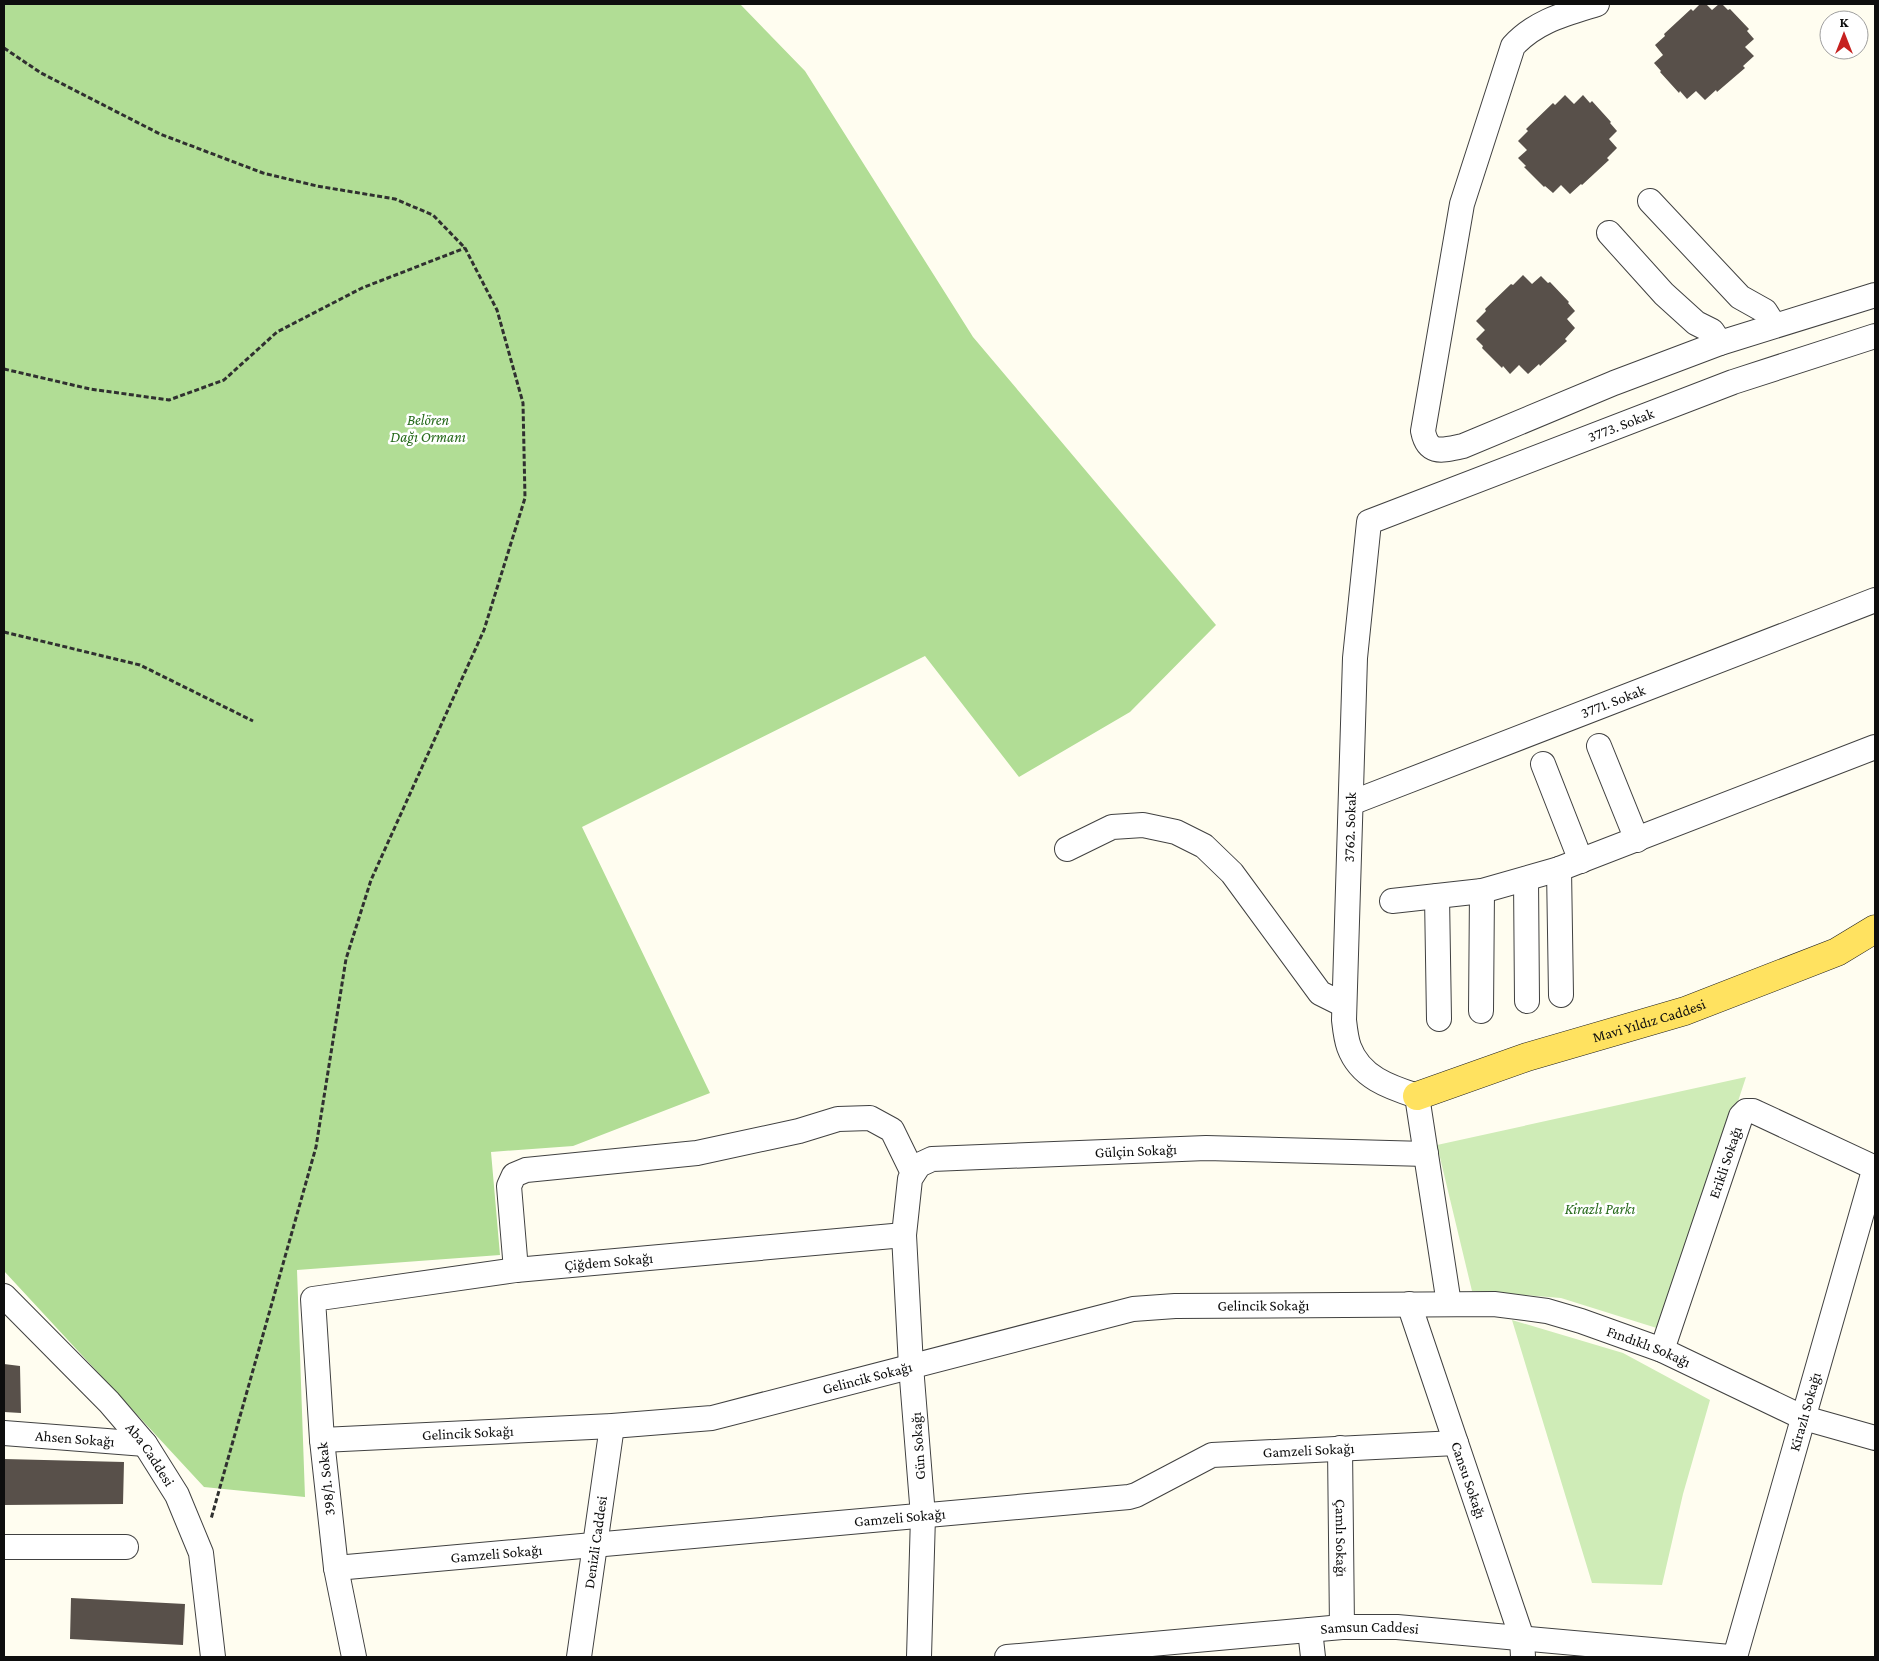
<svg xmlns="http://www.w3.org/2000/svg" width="1879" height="1661" font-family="'Crimson Pro',serif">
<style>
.green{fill:#cfecb7}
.forest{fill:#b1dd95}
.building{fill:#58504a}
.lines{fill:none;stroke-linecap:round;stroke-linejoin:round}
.minor-casing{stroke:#414141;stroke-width:26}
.major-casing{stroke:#1f1f1f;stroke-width:29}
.path{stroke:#303030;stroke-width:3;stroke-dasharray:5 2.5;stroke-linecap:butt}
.minor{stroke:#fff;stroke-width:24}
.major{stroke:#ffe260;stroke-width:28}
.labels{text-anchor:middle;stroke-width:5;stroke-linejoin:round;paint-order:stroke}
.park-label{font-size:15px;font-style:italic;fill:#266a1b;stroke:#fff}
.street-label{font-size:15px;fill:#0e0e0e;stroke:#fff}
</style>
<rect width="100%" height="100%" fill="#fffdf0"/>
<path class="green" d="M 1746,1077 L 1663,1330 L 1561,1298 L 1472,1291 L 1437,1145 Z
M 1512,1320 L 1623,1353 L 1710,1400 L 1683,1494 L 1662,1585 L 1592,1583 Z"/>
<path class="forest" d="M 4,4 L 740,4 L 805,71 L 973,337 L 1216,625 L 1130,712 L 1019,777 L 925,656 L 582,827 L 710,1093 L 573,1146 L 491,1152 L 500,1255 L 297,1270 L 305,1497 L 204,1487 L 4,1271 Z"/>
<path class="building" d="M 1700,4 L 1706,4 L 1712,10 L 1719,4 L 1722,4 L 1728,10 L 1730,9 L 1749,29 L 1747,31 L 1754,39 L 1745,47 L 1754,56 L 1743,66 L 1745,68 L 1717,92 L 1716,90 L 1705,100 L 1696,91 L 1687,99 L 1680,91 L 1679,93 L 1660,72 L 1661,71 L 1654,63 L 1663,55 L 1655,45 L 1665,36 L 1664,34 L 1691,9 L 1693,11 Z
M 1565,95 L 1574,104 L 1583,95 L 1590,103 L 1592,101 L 1611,122 L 1610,123 L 1617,131 L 1609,139 L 1617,148 L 1607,158 L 1609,160 L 1582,185 L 1581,184 L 1570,194 L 1561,185 L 1553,193 L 1545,186 L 1544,187 L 1524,167 L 1526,166 L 1518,158 L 1527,150 L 1518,141 L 1528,131 L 1526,129 L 1553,103 L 1555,105 Z
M 1523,275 L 1532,284 L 1541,276 L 1548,283 L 1550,282 L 1569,302 L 1568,303 L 1575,311 L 1567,319 L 1575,328 L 1565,339 L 1567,341 L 1540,366 L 1539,364 L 1528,374 L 1519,365 L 1510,374 L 1503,366 L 1502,368 L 1482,348 L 1483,346 L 1476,339 L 1485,330 L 1476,321 L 1486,311 L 1485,309 L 1511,284 L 1513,285 Z
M 4,1364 L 20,1366 L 21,1413 L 4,1412 Z
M 4,1459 L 124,1462 L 123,1504 L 4,1505 Z
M 71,1598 L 185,1604 L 183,1645 L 70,1639 Z"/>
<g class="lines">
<defs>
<g id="minor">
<path d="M 1597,4 C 1565,14 1536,21 1513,46 L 1462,204 L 1423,431 C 1428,456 1443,450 1463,446 L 1614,383 L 1720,343 L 1875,295"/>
<path d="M 1650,201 L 1740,297 L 1765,311 L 1774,325"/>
<path d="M 1609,233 L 1664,294 L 1696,323 L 1712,331 L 1720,343"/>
<path d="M 1599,746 L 1637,840"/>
<path d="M 1543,764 L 1581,861"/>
<path id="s1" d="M 1351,803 L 1875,600"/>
<path d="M 1067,849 L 1112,827 L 1143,825 L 1176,832 L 1204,846 L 1232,873 L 1320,993 L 1344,1005"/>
<path d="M 1559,869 L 1561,995"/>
<path d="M 1526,879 L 1527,1001"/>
<path d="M 1437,896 L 1439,1019"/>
<path d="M 1392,901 L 1482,891 L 1559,869 L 1875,747"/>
<path d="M 1481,1011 L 1482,891"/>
<path d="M 516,1270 L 509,1186 L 514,1175 L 526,1170 L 697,1153 L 799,1131 L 838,1119 L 870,1118 L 892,1130 L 913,1173"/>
<path id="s2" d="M 4,1296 L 109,1402 L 145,1444 L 177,1495 L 201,1553 L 213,1657"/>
<path id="s3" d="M 1409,1304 L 1522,1638 L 1523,1657"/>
<path id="s4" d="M 1449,1304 L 1417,1096 C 1389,1087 1360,1077 1349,1047 C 1346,1039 1345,1029 1344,1020 L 1355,658 L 1369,522 L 1733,382 L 1875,336"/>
<path id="s5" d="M 1662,1350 L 1741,1116 L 1746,1111 L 1753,1111 L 1875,1168"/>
<path id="s6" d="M 4,1433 L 145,1444"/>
<path id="s7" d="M 322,1440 L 612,1426 L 712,1418 L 1133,1309 L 1175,1306 L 1494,1304 L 1547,1311 L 1581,1321 L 1662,1350 L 1804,1418 L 1875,1438"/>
<path id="s8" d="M 1340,1448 L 1342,1627"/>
<path d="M 4,1547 L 126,1547"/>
<path id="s9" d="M 336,1568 L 1129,1497 L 1136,1495 L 1212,1455 L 1456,1443"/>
<path d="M 1310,1630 L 1313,1657"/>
<path id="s10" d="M 354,1657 L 336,1568 L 322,1440 L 313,1299 L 516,1270 L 904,1235"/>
<path id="s11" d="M 579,1657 L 612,1426"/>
<path id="s12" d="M 919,1657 L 923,1516 L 911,1366 L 904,1235 L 910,1179 L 919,1165 L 932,1159 L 1206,1148 L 1426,1154"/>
<path id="s13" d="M 1007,1657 L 1342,1627 L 1397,1627 L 1730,1657"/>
<path id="s14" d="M 1735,1657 L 1875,1167"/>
</g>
<g id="major">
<path id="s15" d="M 1417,1096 L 1527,1057 L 1685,1011 L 1837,952 L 1875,929"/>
</g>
</defs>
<use href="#minor" class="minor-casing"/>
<use href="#major" class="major-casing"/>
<path class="path" d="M 4,48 L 41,73 L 160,134 L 263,173 L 317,186 L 395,199 L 433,215 L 465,248 L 497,310 L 523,403 L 525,498 L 484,630 L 371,880 L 346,959 L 316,1147 L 211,1519
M 4,369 L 90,389 L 169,400 L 224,380 L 277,332 L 362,288 L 465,248
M 4,632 L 140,665 L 253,721"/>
<use href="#minor" class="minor"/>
<use href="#major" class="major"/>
</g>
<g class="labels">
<g class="park-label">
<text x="428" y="425">Belören<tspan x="428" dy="17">Dağı Ormanı</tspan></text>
<text x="1600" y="1214">Kirazlı Parkı</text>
</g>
<g class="street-label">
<text dy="5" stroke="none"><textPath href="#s4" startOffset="1094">3773. Sokak</textPath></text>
<text dy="5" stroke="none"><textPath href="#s1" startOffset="281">3771. Sokak</textPath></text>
<text dy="5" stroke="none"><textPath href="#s4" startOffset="518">3762. Sokak</textPath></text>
<text dy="5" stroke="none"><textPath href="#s15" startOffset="244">Mavi Yıldız Caddesi</textPath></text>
<text dy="5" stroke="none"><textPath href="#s12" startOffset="714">Gülçin Sokağı</textPath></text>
<text dy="5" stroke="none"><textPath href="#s5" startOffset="198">Erikli Sokağı</textPath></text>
<text dy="5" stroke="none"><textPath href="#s10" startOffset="659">Çiğdem Sokağı</textPath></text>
<text dy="5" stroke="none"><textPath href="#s7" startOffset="956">Gelincik Sokağı</textPath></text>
<text dy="5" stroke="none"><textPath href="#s7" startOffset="1348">Fındıklı Sokağı</textPath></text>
<text dy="5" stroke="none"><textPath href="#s7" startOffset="551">Gelincik Sokağı</textPath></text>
<text dy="5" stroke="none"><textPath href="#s14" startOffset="255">Kirazlı Sokağı</textPath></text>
<text dy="5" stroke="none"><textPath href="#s7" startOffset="146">Gelincik Sokağı</textPath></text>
<text dy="5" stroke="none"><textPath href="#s6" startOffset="71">Ahsen Sokağı</textPath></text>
<text transform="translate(918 1446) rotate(-94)" y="5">Gün Sokağı</text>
<text dy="5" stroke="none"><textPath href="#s9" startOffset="986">Gamzeli Sokağı</textPath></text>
<text dy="5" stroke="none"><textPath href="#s2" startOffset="216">Aba Caddesi</textPath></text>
<text transform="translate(326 1479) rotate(-96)" y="5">398/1. Sokak</text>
<text dy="5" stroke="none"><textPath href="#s3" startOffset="186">Cansu Sokağı</textPath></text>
<text dy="5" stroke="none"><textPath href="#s9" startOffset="566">Gamzeli Sokağı</textPath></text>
<text dy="5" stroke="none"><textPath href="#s8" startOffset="90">Çamlı Sokağı</textPath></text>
<text dy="5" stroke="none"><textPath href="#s11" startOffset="116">Denizli Caddesi</textPath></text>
<text dy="5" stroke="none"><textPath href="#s9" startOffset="161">Gamzeli Sokağı</textPath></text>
<text dy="5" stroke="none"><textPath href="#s13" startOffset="364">Samsun Caddesi</textPath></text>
</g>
</g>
<rect width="1879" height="1661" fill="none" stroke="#0e0e0e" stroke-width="10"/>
<g transform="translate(1844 35)"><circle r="24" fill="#ffffff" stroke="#9f9f9f"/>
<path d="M0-4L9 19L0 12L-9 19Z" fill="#c6211f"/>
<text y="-8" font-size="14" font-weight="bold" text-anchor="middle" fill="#0e0e0e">K</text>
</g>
</svg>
